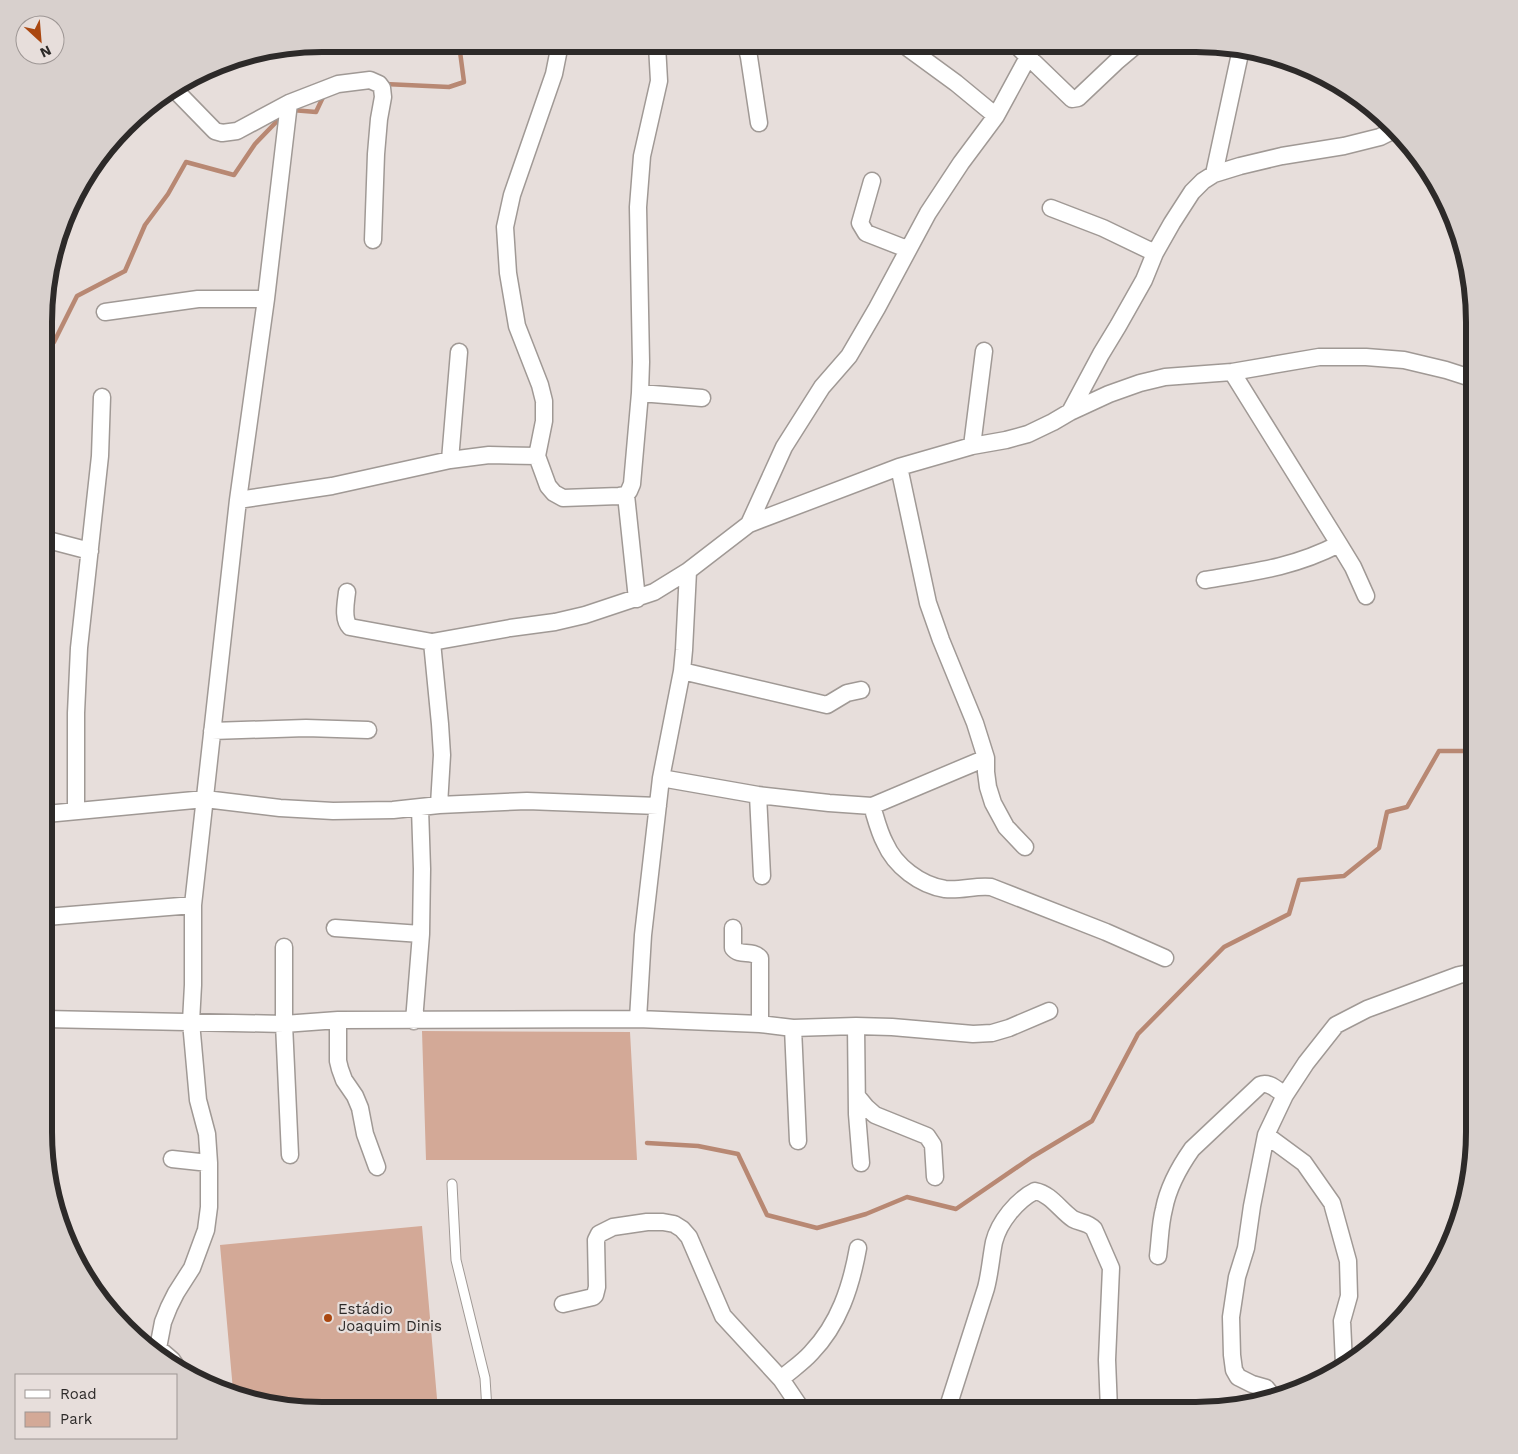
<svg xmlns="http://www.w3.org/2000/svg" width="1518" height="1454" font-family="'Work Sans',sans-serif">
<style>
.green{fill:#d3a997}
.lines{fill:none;stroke-linecap:round;stroke-linejoin:round}
.stream{stroke:#b88873;stroke-width:4.5}
.service-casing{stroke:#a09995;stroke-width:11}
.minor-casing{stroke:#a09995;stroke-width:19}
.service{stroke:#fff;stroke-width:9}
.minor{stroke:#fff;stroke-width:16}
.poi-dot{fill:#aa4710;stroke:#e7dedb;stroke-width:2}
.labels{text-anchor:middle;stroke-width:4.5;stroke-linejoin:round;paint-order:stroke}
.poi-label{font-size:15px;fill:#2d2a29;stroke:#e7dedb;text-anchor:start}
.rim{fill:none;stroke:#2d2a29;stroke-width:6}
</style>
<rect width="100%" height="100%" fill="#e7dedb"/>
<path class="green" d="M 422,1031 L 630,1032 L 637,1160 L 426,1160 Z
M 422,1226 L 438,1410 L 304,1410 L 233,1390 L 220,1245 Z"/>
<g class="lines">
<path class="stream" d="M 385,84 L 449,87 L 464,82 L 459,44
M 292,110 L 316,112 L 324,95
M 49,349 L 54,342 L 77,296 L 125,271 L 145,225 L 168,194 L 186,162 L 234,175 L 255,144 L 282,116
M 647,1143 L 698,1146 L 738,1154 L 767,1215 L 817,1228 L 866,1214 L 907,1197 L 956,1209 L 1032,1157 L 1092,1121 L 1138,1034 L 1224,947 L 1289,914 L 1299,880 L 1344,876 L 1379,848 L 1387,812 L 1407,807 L 1439,751 L 1474,751"/>
<defs>
<path id="service" d="M 452,1184 L 456,1260 L 485,1378 L 487,1410"/>
<path id="minor" d="M 746,45 L 749,57 L 759,123
M 904,45 L 956,83 L 996,116
M 1017,46 L 1072,99 L 1078,98 L 1116,62 L 1135,46
M 176,91 L 215,131 L 222,133 L 237,131 L 289,103 L 338,84 L 370,80 L 379,84 L 382,88 L 383,97 L 379,119 L 376,154 L 373,240
M 1214,174 L 1241,49
M 872,181 L 860,223 L 866,233 L 907,249
M 1051,208 L 1103,228 L 1155,253
M 105,312 L 198,299 L 266,299
M 1232,372 L 1339,544 L 1353,567 L 1366,596
M 640,393 L 702,398
M 1070,412 L 1109,394 L 1140,383 L 1165,377 L 1232,372 L 1319,357 L 1366,357 L 1404,360 L 1446,370 L 1474,379
M 972,446 L 984,351
M 537,456 L 544,421 L 544,401 L 540,385 L 517,326 L 508,273 L 505,227 L 512,195 L 554,74 L 560,44
M 450,460 L 459,352
M 899,467 L 928,603 L 941,640 L 975,723 L 986,758 L 986,772 L 988,787 L 993,803 L 1006,827 L 1025,847
M 238,500 L 332,486 L 450,460 L 489,455 L 537,456 L 548,486 L 554,493 L 563,498 L 619,496 L 626,495
M 749,524 L 784,447 L 822,387 L 849,356 L 877,308 L 928,213 L 961,163 L 996,116 L 1034,46
M 48,540 L 90,551
M 1205,580 C 1254,572 1295,567 1339,544
M 347,592 C 346,602 342,619 350,627 L 432,642
M 637,599 L 626,495 L 629,491 L 632,484 L 640,393 L 641,362 L 638,207 L 642,156 L 659,81 L 657,45
M 682,671 L 827,705 L 847,693 L 861,690
M 212,731 L 306,728 L 368,730
M 661,778 L 758,795 L 829,803 L 872,806 C 876,819 879,832 885,843 C 895,866 920,885 945,889 C 961,891 976,885 991,887 L 1106,932 L 1165,958
M 758,795 L 762,876
M 439,805 L 442,755 L 440,724 L 432,642 L 510,628 L 555,622 L 585,615 L 654,592 L 688,571
M 872,806 L 986,758
M 76,811 L 76,713 L 79,648 L 100,456 L 102,397
M 46,814 L 205,799 L 280,808 L 333,811 L 393,810 L 439,805 L 527,801 L 658,806
M 46,917 L 193,905
M 335,928 L 421,934
M 733,928 L 733,948 C 740,957 752,949 760,958 L 760,1024
M 284,947 L 284,1024 L 290,1155
M 45,1019 L 284,1024 L 338,1020 L 638,1019 L 760,1024 L 793,1028 L 856,1026 L 892,1027 L 973,1034 L 992,1033 L 1009,1028 L 1049,1011
M 638,1019 L 643,935 L 661,778 L 682,671 L 684,650 L 688,571 L 749,524 L 899,467 L 972,446 L 1006,440 L 1028,434 L 1053,422 L 1070,412 L 1101,354 L 1118,326 L 1144,280 L 1155,253 L 1172,223 L 1192,192 L 1203,181 L 1214,174 L 1240,166 L 1282,156 L 1344,146 L 1380,137 L 1392,131
M 338,1020 L 338,1061 L 340,1069 L 344,1080 L 355,1096 L 360,1108 L 365,1134 L 377,1167
M 414,1021 L 421,934 L 422,869 L 420,808
M 856,1026 L 857,1114 L 861,1163
M 793,1028 L 798,1141
M 857,1096 L 866,1107 L 875,1115 L 927,1136 L 933,1145 L 935,1177
M 1266,1135 L 1304,1163 L 1332,1203 L 1348,1261 L 1349,1296 L 1342,1321 L 1344,1364
M 172,1159 L 209,1163
M 1158,1256 C 1160,1240 1160,1224 1164,1209 C 1168,1188 1180,1166 1192,1149 L 1260,1085 C 1269,1081 1277,1090 1285,1095
M 563,1304 L 593,1297 L 595,1295 L 597,1287 L 596,1240 L 599,1234 L 613,1227 L 647,1222 L 663,1222 L 674,1224 L 682,1229 L 689,1237 L 723,1316 L 781,1379 L 802,1410
M 158,1348 L 172,1360 L 176,1366
M 155,1352 L 158,1348 L 163,1322 L 169,1307 L 176,1293 L 192,1268 L 206,1230 L 209,1207 L 209,1163 L 207,1134 L 198,1100 L 191,1022 L 193,985 L 193,905 L 238,500 L 266,299 L 289,103
M 781,1379 C 791,1370 802,1363 811,1353 C 839,1324 851,1287 858,1248
M 1274,1398 L 1266,1388 L 1252,1384 L 1238,1377 L 1234,1370 L 1232,1355 L 1231,1317 L 1237,1277 L 1246,1248 L 1252,1206 L 1266,1135 L 1285,1095 L 1306,1063 L 1336,1025 L 1367,1009 L 1459,975 L 1474,972
M 947,1410 L 986,1288 C 990,1273 991,1257 994,1242 C 999,1222 1017,1200 1035,1191 C 1051,1194 1060,1210 1073,1219 C 1080,1223 1088,1222 1094,1229 L 1111,1268 L 1107,1360 L 1109,1410"/>
</defs>
<use href="#service" class="service-casing"/>
<use href="#minor" class="minor-casing"/>
<use href="#service" class="service"/>
<use href="#minor" class="minor"/>
</g>
<circle class="poi-dot" cx="328" cy="1318" r="5"/>
<g class="labels">
<g class="poi-label">
<text x="338" y="1314">Estádio<tspan x="338" dy="17">Joaquim Dinis</tspan></text>
</g>
</g>
<path d="M0 0H1518V1454H0ZM322 52H1196A270 270 0 0 1 1466 322V1132A270 270 0 0 1 1196 1402H322A270 270 0 0 1 52 1132V322A270 270 0 0 1 322 52Z" fill="#d8d0cd" fill-rule="evenodd"/>
<path class="rim" d="M322 52H1196A270 270 0 0 1 1466 322V1132A270 270 0 0 1 1196 1402H322A270 270 0 0 1 52 1132V322A270 270 0 0 1 322 52Z"/>
<rect x="15" y="1374" width="162" height="65" fill="#e7dedb" stroke="#9d9694"/>
<rect x="25" y="1390" width="25" height="8" fill="#ffffff" stroke="#9d9694"/>
<text x="60" y="1399" font-size="15" fill="#2d2a29">Road</text>
<rect x="25" y="1412" width="25" height="15" fill="#d3a997" stroke="#9d9694"/>
<text x="60" y="1424" font-size="15" fill="#2d2a29">Park</text>
<g transform="translate(40 40) rotate(154)"><circle r="24" fill="#e7dedb" stroke="#9d9694"/>
<path d="M0-4L9 19L0 12L-9 19Z" fill="#aa4710"/>
<text y="-8" font-size="14" font-weight="bold" text-anchor="middle" fill="#2d2a29">N</text>
</g>
</svg>
